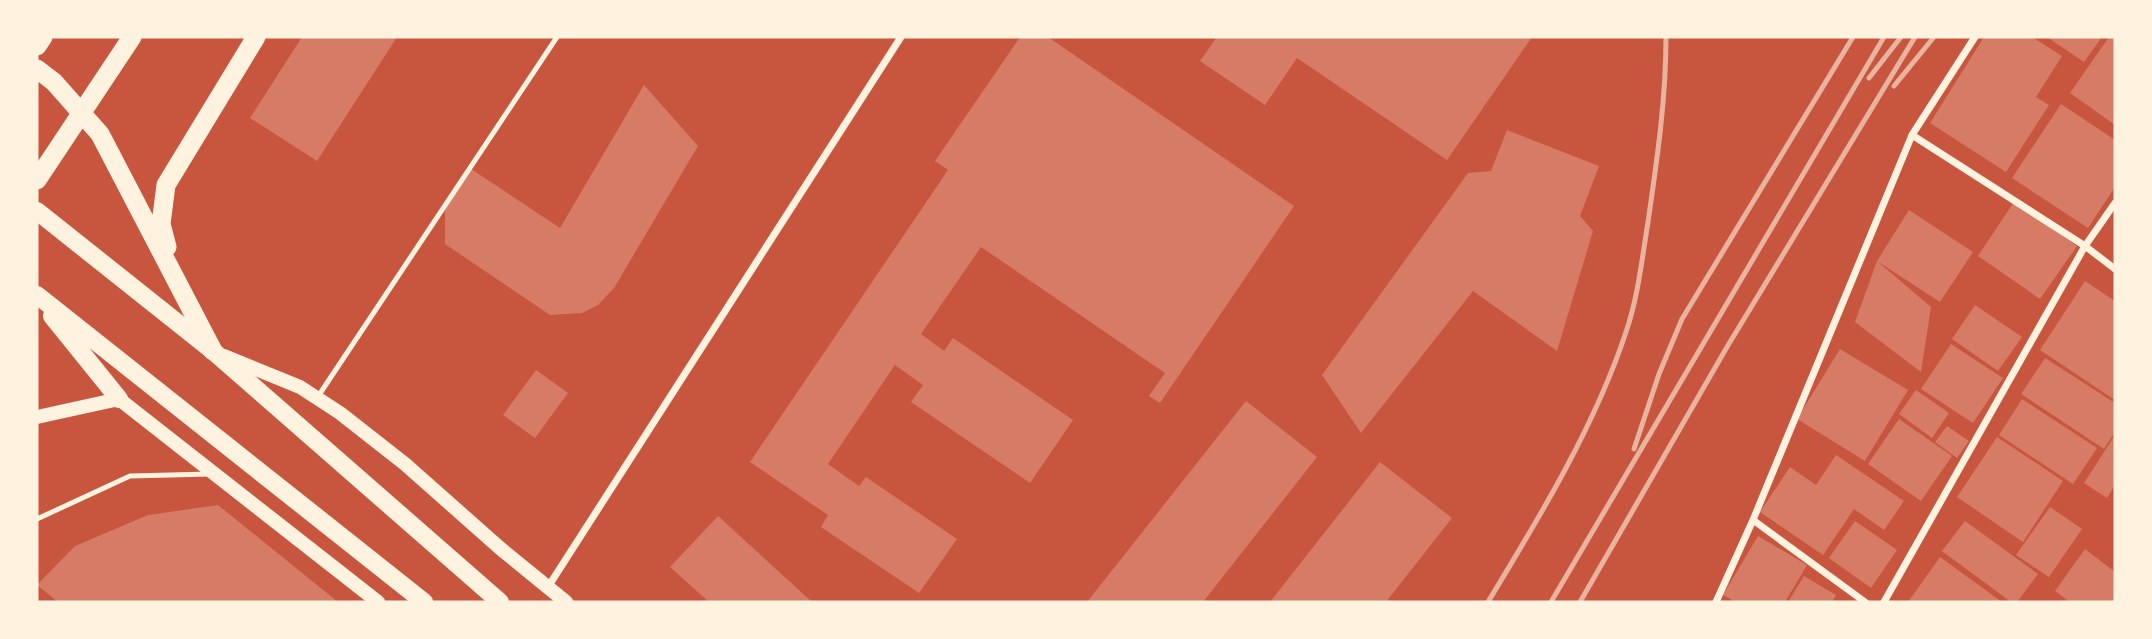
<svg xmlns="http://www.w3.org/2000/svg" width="2152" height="639" font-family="'Noto Sans',sans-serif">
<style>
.building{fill:#d67c66}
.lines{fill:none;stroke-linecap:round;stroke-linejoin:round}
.service{stroke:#fff3e0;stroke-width:5}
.minor{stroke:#fff3e0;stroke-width:7}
.secondary{stroke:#fff3e0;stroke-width:14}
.primary{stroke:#fff3e0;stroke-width:18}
.trunk{stroke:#fff3e0;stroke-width:19}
.rail{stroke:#e9b49f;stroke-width:5}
</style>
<rect width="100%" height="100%" fill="#c8553d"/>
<path class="building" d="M 302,37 L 397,37 L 317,161 L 250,118 Z
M 1020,37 L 1048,37 L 1294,206 L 1160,403 L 1149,396 L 1165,373 L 981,247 L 921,334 L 944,351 L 953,338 L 1073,420 L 1030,483 L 911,402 L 923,385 L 895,365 L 828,464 L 859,486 L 866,477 L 957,539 L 919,593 L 821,527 L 828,515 L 750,462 L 948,170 L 935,161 Z
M 1217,37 L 1532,37 L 1447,160 L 1297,58 L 1265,105 L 1200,61 Z
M 1984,37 L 2032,37 L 2062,56 L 2036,97 L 2049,105 L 2006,172 L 1930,123 Z
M 2047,37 L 2102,37 L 2084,62 Z
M 2109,37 L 2115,37 L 2115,125 L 2070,93 Z
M 644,85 L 698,146 L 614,288 L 598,305 L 582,313 L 550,315 L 445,244 L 445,206 L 471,169 L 560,228 Z
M 2061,104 L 2115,140 L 2115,187 L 2088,228 L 2012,178 Z
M 1507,130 L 1599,166 L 1580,216 L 1593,231 L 1557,351 L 1473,291 L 1361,433 L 1322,375 L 1468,173 L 1491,171 Z
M 2014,202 L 2077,246 L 2040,299 L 1978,256 Z
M 1909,210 L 1973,252 L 1940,302 L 1877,261 L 1931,307 L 1921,372 L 1855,322 L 1877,261 Z
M 2085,281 L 2115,301 L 2115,400 L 2040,350 Z
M 1975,305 L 2022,337 L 1998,371 L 1952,339 Z
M 1951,344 L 2003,378 L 1973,423 L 1921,389 Z
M 1840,349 L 1908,390 L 1865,461 L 1797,419 Z
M 2045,358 L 2115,403 L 2115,432 L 2104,449 L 2021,394 Z
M 536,370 L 568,393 L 535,438 L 503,415 Z
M 1916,390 L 1949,413 L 1932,438 L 1899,414 Z
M 2022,399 L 2097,448 L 2073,484 L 1999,435 Z
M 1246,401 L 1317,457 L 1203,602 L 1087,602 Z
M 1899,419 L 1952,456 L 1921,501 L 1868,464 Z
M 1947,426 L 1969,441 L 1957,458 L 1935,442 Z
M 2115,435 L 2115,485 L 2107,498 L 2084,483 Z
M 1997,437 L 2063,481 L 2023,542 L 1957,497 Z
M 1836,455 L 1904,501 L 1884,530 L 1854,509 L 1823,555 L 1760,512 L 1790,467 L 1816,485 Z
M 1380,462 L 1452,518 L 1386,602 L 1270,602 Z
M 218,505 L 338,602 L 58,602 L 37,585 L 75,546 L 148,515 Z
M 2050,507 L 2082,529 L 2049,577 L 2016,555 Z
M 718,516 L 812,602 L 709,602 L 670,567 Z
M 1855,521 L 1897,550 L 1871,588 L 1829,558 Z
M 1965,521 L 2038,574 L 2017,602 L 2011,602 L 1942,551 Z
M 1758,536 L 1807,565 L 1785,602 L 1736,602 L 1723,595 Z
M 2085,549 L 2115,572 L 2115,602 L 2070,602 L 2055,591 Z
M 1940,557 L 2002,602 L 1908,602 Z
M 1804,576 L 1836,595 L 1832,602 L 1788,602 Z"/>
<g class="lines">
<path class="service" d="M 317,398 L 557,37
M 37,519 L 130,476 L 210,474"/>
<path class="minor" d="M 1912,135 L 2085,246 L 2115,269
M 1753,520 L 1865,602
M 548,587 L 901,37
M 1716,602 L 1753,520 L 1912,135 L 1975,37
M 1884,602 L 2085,246 L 2115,203"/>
<path class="secondary" d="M 224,356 L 300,387 L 340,413 L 405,464 L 501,549 L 566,602
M 37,417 L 119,399 L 378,602"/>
<path class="primary" d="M 37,211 L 213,351 L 500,602
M 37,295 L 424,602
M 52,316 L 119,399"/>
<path class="trunk" d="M 37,46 L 43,37
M 37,69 L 54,82 L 100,134 L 213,351
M 37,180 L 132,37
M 167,247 L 161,224 L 166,185 L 256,37"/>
<path class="rail" d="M 1869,78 L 1901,37
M 1894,86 L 1934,37
M 1634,449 L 1659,374 L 1682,319 L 1853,37
M 1488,602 C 1539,518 1595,426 1626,332 C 1638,297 1642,259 1648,222 C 1657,160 1666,100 1666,37
M 1551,602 L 1884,37
M 1580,602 L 1727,347 L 1915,37"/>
</g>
<rect width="2152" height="639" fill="none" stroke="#fff3e0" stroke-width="77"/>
</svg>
